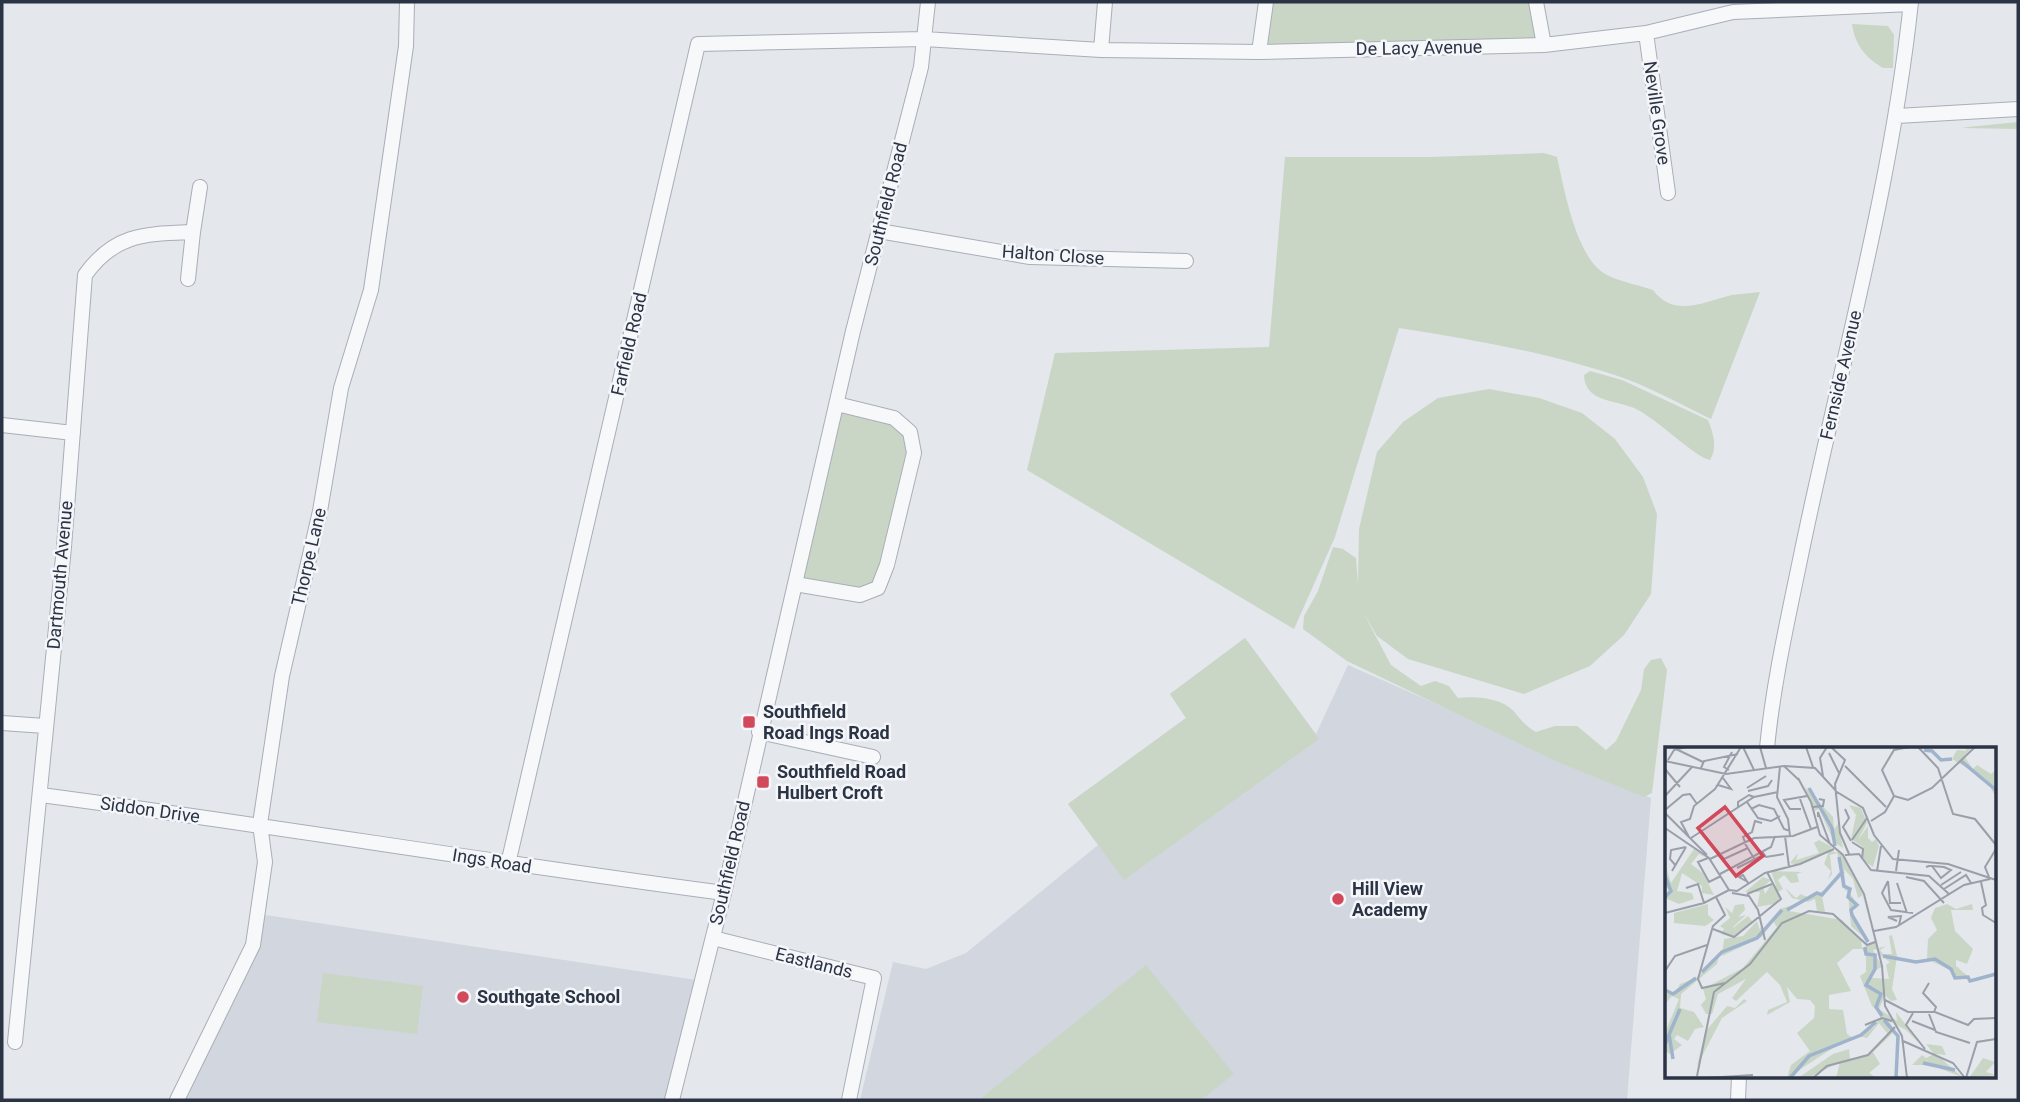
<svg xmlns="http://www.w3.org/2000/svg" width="2020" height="1102" font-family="Roboto,sans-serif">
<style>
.built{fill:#d2d6de}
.green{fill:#c9d6c5}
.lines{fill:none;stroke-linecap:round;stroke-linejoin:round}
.minor-casing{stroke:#a9aeb7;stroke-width:16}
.minor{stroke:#f7f8fa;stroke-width:14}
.poi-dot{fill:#d1495b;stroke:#f4f6f9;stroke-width:2.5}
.labels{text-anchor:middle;stroke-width:5;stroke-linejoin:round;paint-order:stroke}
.street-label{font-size:18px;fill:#2b3445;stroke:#f4f6f9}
.poi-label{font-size:18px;font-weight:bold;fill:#2b3445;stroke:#f4f6f9;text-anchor:start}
.inset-river{fill:none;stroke:#9fb4cc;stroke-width:3.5}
.inset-road{fill:none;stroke:#9a9fa9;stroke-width:2}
.view{fill:#d1495b;fill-opacity:0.15;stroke:#d1495b;stroke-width:3.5}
.inset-edge{fill:none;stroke:#2b3445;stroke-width:3.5}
</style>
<rect width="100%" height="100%" fill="#e4e7ec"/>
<path class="built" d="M 1245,638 L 1316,734 L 1348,665 L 1651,798 L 1627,1100 L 860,1100 L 893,962 L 926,969 L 966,953 L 1098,845 L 1068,804 L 1186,718 L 1170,694 Z
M 252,913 L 703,981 L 672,1100 L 177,1100 L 253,945 Z"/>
<path class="green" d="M 1266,2 L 1536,2 L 1544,45 L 1259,52 Z
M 1852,24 L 1888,26 L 1894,35 L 1893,68 L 1883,68 C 1865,57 1855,45 1852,24 Z
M 2018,122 L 2018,129 L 1962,128 L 1968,127 Z
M 1544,153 L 1557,157 C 1564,188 1575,252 1602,272 C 1615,281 1639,285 1653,290 C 1674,319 1706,301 1732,295 C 1741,294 1751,293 1760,292 L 1711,419 C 1684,406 1657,391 1629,380 C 1556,354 1476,340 1399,328 L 1335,537 L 1294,629 L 1027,470 L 1055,353 L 1269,347 L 1285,157 L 1431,157 Z
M 1590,371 L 1622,380 L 1708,420 C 1713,433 1718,447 1710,460 C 1695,457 1659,421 1638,410 C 1618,399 1585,404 1584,375 Z
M 1489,389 L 1539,398 L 1582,413 L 1615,439 L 1643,477 L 1657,514 L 1651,594 L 1624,635 L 1590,666 L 1524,694 L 1408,659 L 1377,636 L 1363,612 L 1391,665 L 1421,686 L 1435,681 L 1449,686 L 1458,698 C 1477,696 1504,698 1516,714 C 1523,722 1526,726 1536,732 L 1555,726 L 1577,726 L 1606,750 L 1616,741 L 1641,690 L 1644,669 L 1651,660 L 1661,658 L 1667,670 L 1652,793 L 1644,797 L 1558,762 L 1347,661 L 1303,629 L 1304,616 L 1318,591 L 1333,547 L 1343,549 L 1356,558 L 1358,584 L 1359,529 L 1377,452 L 1403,422 L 1438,398 Z
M 840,400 L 894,418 L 914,453 L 878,588 L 860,595 L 795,584 Z
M 1245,638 L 1319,739 L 1124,880 L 1068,804 L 1186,718 L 1170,694 Z
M 1146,965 L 1234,1074 L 1201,1100 L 979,1100 Z
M 323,973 L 423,986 L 417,1034 L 317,1022 Z"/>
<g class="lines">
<defs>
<path id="minor" d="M 1536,2 L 1544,45
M 1646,33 L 1668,193
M 1101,50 L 1105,2
M 1259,52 L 1266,2
M 1897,116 L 2018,109
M 879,231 L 1030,257 L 1186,261
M 188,279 L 193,232
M 2,425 L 73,433
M 795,584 L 860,595 L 878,588 L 887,565 L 914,453 L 910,432 L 894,418 L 837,404
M 2,723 L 45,726
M 759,732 L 873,757
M 1767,748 C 1773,685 1787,623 1800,560 C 1838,374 1891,191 1911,2
M 41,795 C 269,825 495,863 724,893
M 508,864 L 698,44 L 924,39 L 1101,50 L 1259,52 L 1544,45 L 1646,33 L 1733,12 L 1911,4
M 713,938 L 874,978 L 849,1100
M 15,1042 L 64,547 L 85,275 C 115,233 146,234 193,232 L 200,187
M 177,1100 L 253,945 L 265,862 L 260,824 L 282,676 L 320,511 L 341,388 L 371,290 L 406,46 L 407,2
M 672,1100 L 724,893 L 853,331 L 921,67 L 928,2
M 1738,1100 L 1739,1076"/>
</defs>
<use href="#minor" class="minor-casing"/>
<use href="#minor" class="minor"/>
</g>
<g class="poi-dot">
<rect x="742" y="715" width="14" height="14" rx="3.5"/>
<rect x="756" y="775" width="14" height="14" rx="3.5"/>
<circle cx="1338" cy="899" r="7"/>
<circle cx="463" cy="997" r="7"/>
</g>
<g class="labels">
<g class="street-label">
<text transform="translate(1419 48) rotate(-1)" y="6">De Lacy Avenue</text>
<text transform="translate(1657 113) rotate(82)" y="6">Neville Grove</text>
<text transform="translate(886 204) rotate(-76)" y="6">Southfield Road</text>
<text transform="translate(1053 255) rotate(4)" y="6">Halton Close</text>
<text transform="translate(629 344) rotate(-77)" y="6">Farfield Road</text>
<text transform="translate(1841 375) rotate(-77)" y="6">Fernside Avenue</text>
<text transform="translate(309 557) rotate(-77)" y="6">Thorpe Lane</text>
<text transform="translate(60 575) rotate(-85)" y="6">Dartmouth Avenue</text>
<text transform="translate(150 810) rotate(8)" y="6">Siddon Drive</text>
<text transform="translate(492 861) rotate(9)" y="6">Ings Road</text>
<text transform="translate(730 863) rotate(-77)" y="6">Southfield Road</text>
<text transform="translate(814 963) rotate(14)" y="6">Eastlands</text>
</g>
<g class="poi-label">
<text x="763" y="718">Southfield<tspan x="763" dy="21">Road Ings Road</tspan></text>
<text x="777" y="778">Southfield Road<tspan x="777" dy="21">Hulbert Croft</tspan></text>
<text x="1352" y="895">Hill View<tspan x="1352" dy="21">Academy</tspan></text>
<text x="477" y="1003">Southgate School</text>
</g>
</g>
<g transform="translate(1665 747)">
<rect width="331" height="331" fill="#e4e7ec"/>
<path d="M 300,0 L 307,0 L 299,9 L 308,22 L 312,18 L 326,27 L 331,23 L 331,51 L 321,32 L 287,12 L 292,3 L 301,4 ZM 140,40 L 168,70 L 169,82 L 173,77 L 178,101 L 169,95 L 154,62 L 149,64 ZM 184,58 L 196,61 L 202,76 L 193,93 L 203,79 L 203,91 L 207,95 L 211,92 L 214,99 L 208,120 L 198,113 L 198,100 L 186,92 L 191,68 ZM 154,93 L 167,100 L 165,104 L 176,106 L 196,142 L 205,176 L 198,148 L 193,151 L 188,132 L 179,122 L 180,139 L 193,158 L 187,163 L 189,173 L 201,192 L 186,179 L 183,145 L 177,140 L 176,129 L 157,149 L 160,165 L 152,164 L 150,152 L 143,155 L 127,151 L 120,141 L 131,151 L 136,147 L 144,151 L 162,142 L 178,124 L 172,106 L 165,108 L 167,127 L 163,133 L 166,124 L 159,117 L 164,104 L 133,118 L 125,116 L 133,106 L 131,113 L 154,106 L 149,96 ZM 29,102 L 42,111 L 34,107 L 26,117 L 38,126 L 49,148 L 37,146 L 37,139 L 17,126 L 12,144 L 27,146 L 29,152 L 14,157 L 0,151 L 5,145 L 0,137 L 0,116 L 6,136 ZM 106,124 L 137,125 L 132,127 L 134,135 L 126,136 L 119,128 L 113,133 L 118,142 L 113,145 L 116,150 L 109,157 L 92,160 L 95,145 L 80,145 L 98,130 L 106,133 L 98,140 L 100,147 L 106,138 L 111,139 ZM 43,157 L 43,168 L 49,173 L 40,179 L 9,176 L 9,166 ZM 79,157 L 80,163 L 73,170 L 81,168 L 68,180 L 71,182 L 69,180 L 83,169 L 88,175 L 67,190 L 56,187 L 59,182 L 55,179 L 65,171 L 60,160 L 67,166 L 70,158 ZM 131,157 L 124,164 L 177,173 L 196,193 L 197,201 L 211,195 L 213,202 L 208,203 L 217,220 L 207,225 L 207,231 L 224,232 L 221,218 L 225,215 L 215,208 L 214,201 L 221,199 L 215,203 L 218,207 L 227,207 L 224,189 L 227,188 L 232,209 L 227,242 L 232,253 L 226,254 L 220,248 L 214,262 L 232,274 L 231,265 L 259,301 L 241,283 L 224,274 L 229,283 L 224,289 L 229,284 L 230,284 L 235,291 L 229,285 L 208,305 L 215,317 L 204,326 L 212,331 L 171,331 L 175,315 L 143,331 L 133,331 L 168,307 L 184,302 L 185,312 L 202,308 L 223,287 L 214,276 L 202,291 L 194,289 L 174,297 L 122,331 L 126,318 L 145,304 L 132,286 L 149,271 L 150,259 L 145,253 L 132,252 L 122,240 L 125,255 L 102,268 L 103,263 L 122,255 L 115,238 L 102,225 L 71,254 L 67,251 L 81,232 L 53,247 L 47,267 L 41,267 L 36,258 L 41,252 L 38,242 L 78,221 L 112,180 L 108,174 L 97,190 L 57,209 L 59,192 L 78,189 L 92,174 L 95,183 L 96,179 L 99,182 L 115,162 ZM 188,202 L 197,202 L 201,209 L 201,225 L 195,229 L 207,259 L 217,268 L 209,280 L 188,291 L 182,287 L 178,263 L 164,262 L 164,248 L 186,244 L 172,216 ZM 282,157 L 291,162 L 307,157 L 308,163 L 286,163 L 290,184 L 308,202 L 302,217 L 291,213 L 291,219 L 305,231 L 292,232 L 287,224 L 262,212 L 263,192 L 272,183 L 266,171 L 270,161 ZM 54,209 L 52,217 L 16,247 L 15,261 L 29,265 L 39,280 L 30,282 L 23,294 L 12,288 L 9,292 L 17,298 L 5,307 L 0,304 L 0,286 L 14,252 L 7,249 L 0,257 L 0,247 L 10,246 L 15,237 L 31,231 ZM 79,252 L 82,254 L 57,271 L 32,319 L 40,285 L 62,259 L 70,261 ZM 261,297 L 277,299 L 281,308 L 271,307 L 297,330 L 266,318 L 247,318 L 257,308 L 261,311 L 269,307 ZM 318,311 L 330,315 L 321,325 L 331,328 L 304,331 Z" fill="#c9d6c5" fill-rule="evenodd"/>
<path class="inset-river" d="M 259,3 L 267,4 L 276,13 L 287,12M 296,14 L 331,43M 144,41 L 167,81 L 170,99M 174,110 L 179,139 L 185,142 L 183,150 L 192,158 L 186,163 L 187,168 L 203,195M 0,129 L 6,144 L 0,150M 122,163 L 152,146 L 157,148 L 178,124M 200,200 L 201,207 L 210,208 L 210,222 L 201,238 L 216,247 L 211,260 L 217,269M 218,209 L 251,215 L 270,212 L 286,222 L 290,231 L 303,230 L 305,234 L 331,227M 37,225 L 57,205 L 92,191 L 117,163M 0,243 L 8,247 L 31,231M 219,273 L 233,289 L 231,331M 4,287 L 8,312M 0,297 L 15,262M 258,316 L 290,323M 125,331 L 144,309 L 196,288 L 211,275"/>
<path class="inset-road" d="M 78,0 L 89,23M 95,0 L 101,21M 141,0 L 148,20M 166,0 L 180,13 L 170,37 L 175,86 L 184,107M 253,0 L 273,21 L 288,67 L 310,72 L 331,98M 11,2 L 38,15M 164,6 L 174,26M 3,13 L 9,3 L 21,0M 0,14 L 61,27 L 119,19 L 135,34M 115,19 L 112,50 L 123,72 L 125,89M 119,19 L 150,21 L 172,45 L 198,61 L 209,88 L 228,112 L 283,117 L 331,133M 180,19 L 221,60M 36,21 L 39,14 L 73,7M 0,22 L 15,40M 64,23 L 59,20 L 67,5M 158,29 L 155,11 L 162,0M 133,31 L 146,55 L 155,88 L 178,108 L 199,147 L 217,219 L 220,259 L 237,289 L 242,331M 53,38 L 66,42 L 58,31M 82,41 L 101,29M 83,44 L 103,39 L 107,33M 0,49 L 27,20M 229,49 L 243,53 L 267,41 L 310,0M 229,49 L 217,23 L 229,3 L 244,0M 135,52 L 146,82M 82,55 L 93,71 L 106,74 L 115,69M 148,60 L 158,59 L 159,53 L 154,52M 73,61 L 73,55 L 84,48 L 89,50M 86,62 L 94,58 L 109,62 L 119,82 L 125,84M 136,62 L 125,62 L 119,53 L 142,49M 180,62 L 184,71 L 178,80 L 186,94M 0,63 L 18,48 L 25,47 L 32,57M 0,66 L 42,108M 153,70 L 153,65 L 165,97M 206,74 L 220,65 L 229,49M 0,81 L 44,111 L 64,143M 35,83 L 59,112 L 83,101M 120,89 L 124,120M 24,90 L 16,75 L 25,72 L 29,59 L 50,42 L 76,0M 26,91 L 89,50 L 113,45M 187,93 L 202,71M 79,95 L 90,113M 80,95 L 78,90 L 87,85 L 90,74 L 97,76M 187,95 L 198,102 L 197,112M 97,104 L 101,110 L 119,107M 180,108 L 194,107 L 206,123 L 264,129 L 284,147M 43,111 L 33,115 L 44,135 L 56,129M 45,112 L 89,91 L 128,89 L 152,80M 11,119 L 5,112 L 6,103 L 21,100M 261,120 L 264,119 L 267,119 L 279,120 L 286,123 L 276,131 L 267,119M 72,121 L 96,109M 7,124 L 21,100M 212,124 L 216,99M 231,124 L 234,103M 55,127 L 106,100 L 110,89M 241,130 L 259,134 L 279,156M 324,130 L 320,120 L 331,102M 81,134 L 74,130 L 78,128 L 83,136M 223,134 L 217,146 L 226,163 L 248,166M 223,134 L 225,156 L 236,156M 316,135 L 321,158 L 317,161 L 318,168 L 331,176M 232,136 L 242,166M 276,138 L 296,125M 21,141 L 33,137 L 39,156M 279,142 L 301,128 L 306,136M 64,143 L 72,144 L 100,126 L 135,117 L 169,102M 67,146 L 84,149 L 93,163 L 100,193M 82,147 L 107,137M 51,150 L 60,168 L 48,179 L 33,232 L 37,241 L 60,236M 0,166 L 39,156 L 64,143M 232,174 L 223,170 L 236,169 L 234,178M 48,182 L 69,190 L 116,152 L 102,125M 209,184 L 231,180 L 299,138 L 325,132M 0,224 L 10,209 L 42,198M 264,236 L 258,246 L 271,260 L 269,265M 220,253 L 243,265 L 270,265 L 303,278 L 309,272 L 331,271M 248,266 L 241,278 L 260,302M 264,267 L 271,285 L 305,296M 247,274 L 270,283M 200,278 L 217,271 L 227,274M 238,294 L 288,316 L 300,331M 32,329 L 49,245 L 85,217 L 117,176 L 144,164 L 168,167 L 202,198 L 210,195M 41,331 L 88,328M 148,331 L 162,319 L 203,308 L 230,280M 301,331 L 312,295 L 331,292"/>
<path class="view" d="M 60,60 L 98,109 L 71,129 L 33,81 Z"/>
<rect width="331" height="331" class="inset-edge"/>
</g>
<rect width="2020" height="1102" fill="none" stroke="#2b3445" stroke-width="7"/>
</svg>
